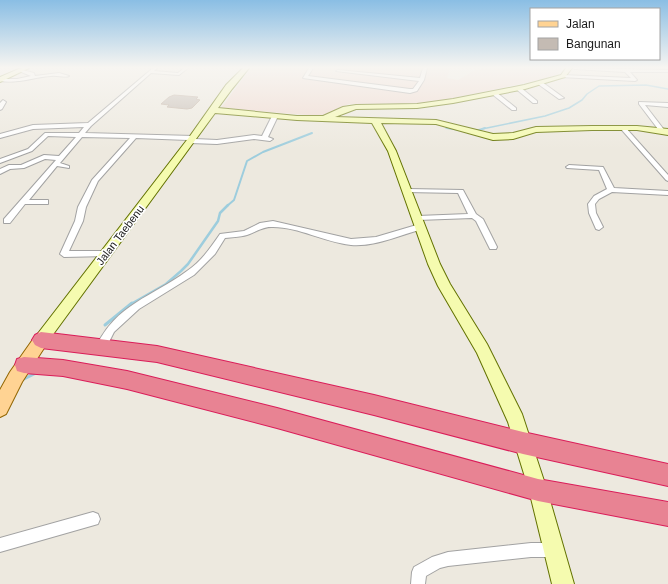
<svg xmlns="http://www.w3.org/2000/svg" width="668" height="584" font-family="Arial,sans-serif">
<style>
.military{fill:#f0dad1}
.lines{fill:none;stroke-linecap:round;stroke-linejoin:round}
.stream-far3{stroke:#9dcddd;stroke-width:1.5}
.stream-far2{stroke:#9dcddd;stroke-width:2}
.stream-far1{stroke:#9dcddd;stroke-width:2.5}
.stream{stroke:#9dcddd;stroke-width:3}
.building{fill:#c4bbb3;stroke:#bfafa1}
.street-casing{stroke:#a2a2a2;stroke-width:2}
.secondary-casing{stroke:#637201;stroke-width:2}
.primary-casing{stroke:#916500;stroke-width:2}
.highway-casing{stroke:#da1d59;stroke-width:2}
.street{fill:#fff;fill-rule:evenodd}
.secondary{fill:#f5fbaf;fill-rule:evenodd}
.primary{fill:#ffd393;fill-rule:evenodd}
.highway{fill:#e88393;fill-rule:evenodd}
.labels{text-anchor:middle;stroke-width:3.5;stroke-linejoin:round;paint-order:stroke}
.street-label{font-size:11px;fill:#1b1b1b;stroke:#fff}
</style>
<rect width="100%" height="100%" fill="#ede9df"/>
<path class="military" d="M 251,68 L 450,68 L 447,78 L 458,80 L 475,70 L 496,68 L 556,68 L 562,69 L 558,74 L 549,78 L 429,103 L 348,104 L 336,111 L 321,116 L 221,108 Z"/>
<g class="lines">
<path class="stream-far3" d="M 446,128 L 454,129
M 482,129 L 545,116 L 569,108 L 582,100 L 587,94 L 599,86 L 646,85 L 668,89"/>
<path class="stream-far2" d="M 447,128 L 460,130
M 476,131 L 485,128
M 227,206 L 234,200 L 247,161 L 263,152 L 312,133"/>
<path class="stream-far1" d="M 131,304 L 166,284 L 181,271 L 188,264 L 218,221 L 220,213 L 228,205"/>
<path class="stream" d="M 105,325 L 132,303
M 22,380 L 36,373"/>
</g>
<path class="building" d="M 174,95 L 198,97 L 196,99 L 200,100 L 192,108 L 187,109 L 167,107 L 169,105 L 161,104 L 169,97 Z"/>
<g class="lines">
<defs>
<path id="street" d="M 153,68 L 157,68 L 154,71 L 178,73 L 184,68 L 188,68 L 179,75 L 151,73 L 91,126 L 85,133 L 193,136 L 196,138 L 195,139 L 217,140 L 254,135 L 262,136 L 272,116 L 275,114 L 278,116 L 268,137 L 273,139 L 270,141 L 254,139 L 217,144 L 190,143 L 187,141 L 188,140 L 136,138 L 98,181 L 86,207 L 83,221 L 69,251 L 105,251 L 109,254 L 108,256 L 64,257 L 60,254 L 75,221 L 78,207 L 92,180 L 130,138 L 82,137 L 60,163 L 69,166 L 69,168 L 57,166 L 29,200 L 48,200 L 48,204 L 25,204 L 10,223 L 4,223 L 4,219 L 56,160 L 45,159 L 24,168 L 10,169 L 0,174 L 0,169 L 9,165 L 21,165 L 44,155 L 59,156 L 76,137 L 48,136 L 32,151 L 0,163 L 0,159 L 28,149 L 45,133 L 79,133 L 84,127 L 33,129 L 0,138 L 0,134 L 33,125 L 88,123 Z
M 309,68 L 313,68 L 308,76 L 410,89 L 413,89 L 419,81 L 336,71 L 338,70 L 420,78 L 423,68 L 427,68 L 424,80 L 417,91 L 410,93 L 303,78 Z
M 573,68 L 668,70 L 668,72 L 630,72 L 637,80 L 635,81 L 561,77 L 561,75 L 563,75 L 631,78 L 625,72 L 575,69 Z
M 19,69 L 34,73 L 35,76 L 59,73 L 69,76 C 65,78 57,75 51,76 C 33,77 18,84 0,81 L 0,79 L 17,79 L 31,76 L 19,71 Z
M 538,82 L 542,82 L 564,98 L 559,99 L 538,84 Z
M 516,87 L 520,87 L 537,101 L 537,103 L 533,103 L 516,89 Z
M 492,92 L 496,92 L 516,108 L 516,110 L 512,110 L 492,94 Z
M 3,100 L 6,102 L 2,109 L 0,110 L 0,103 Z
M 639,102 L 668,103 L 668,107 L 645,105 L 665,131 L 665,133 L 661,133 L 639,104 Z
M 621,127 L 625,127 L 668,175 L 668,181 L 666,180 L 621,129 Z
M 569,165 L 603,167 L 614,188 L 668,191 L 668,195 L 612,192 L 599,199 L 595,204 L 596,213 L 603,227 L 599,230 L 596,229 L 589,213 L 588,204 L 594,196 L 607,189 L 599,170 L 567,168 L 566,167 Z
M 408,189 L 463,190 L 476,214 L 483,219 L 497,247 L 496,249 L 490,249 L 476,221 L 472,218 L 418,220 L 414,218 L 418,216 L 468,214 L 458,193 L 406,192 L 405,191 Z
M 273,221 L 351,239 L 376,237 L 420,224 L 424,227 L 423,229 C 400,235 375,247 351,245 C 324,242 299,227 273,227 C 263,226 256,232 247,235 C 240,237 232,237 225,238 L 215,254 L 194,275 L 139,309 L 114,332 L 105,350 L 101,351 L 97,350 L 96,347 C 116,304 152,297 187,271 C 201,262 211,247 220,234 L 244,231 L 260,223 Z
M 93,512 L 98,514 L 100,519 L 98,524 L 0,552 L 0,538 Z
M 531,543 L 554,543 L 559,545 L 561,550 L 559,555 L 554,557 L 531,557 L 448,566 L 440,568 L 426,576 L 425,584 L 411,584 L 412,572 L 414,567 L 432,557 L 448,552 Z"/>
<path id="secondary" d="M 21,68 L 29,68 L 0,82 L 0,77 Z
M 243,68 L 249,68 L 232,89 L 218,108 L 297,116 L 323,116 L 343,107 L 356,105 L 417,104 L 453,99 L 524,85 L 561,75 L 566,68 L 572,68 L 565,77 L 525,89 L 453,103 L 417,108 L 356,109 L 335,117 L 436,120 L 493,134 L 513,133 L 536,127 L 592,126 L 637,126 L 668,129 L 668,135 L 637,130 L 592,130 L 536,132 L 513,139 L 493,140 L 436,124 L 381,123 L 396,151 L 440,264 L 450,284 L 487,344 L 522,414 L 547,490 L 574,584 L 552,584 L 529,490 L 508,422 L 477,353 L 438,286 L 428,264 L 388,151 L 372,123 L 297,120 L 215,113 L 46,344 L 41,346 L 36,344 L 34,340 L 36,336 L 190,136 L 226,85 Z"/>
<path id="primary" d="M 41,333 L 46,335 L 49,340 L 46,345 L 22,382 L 6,414 L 0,417 L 0,390 L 10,372 L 36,335 Z"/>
<path id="highway" d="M 41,332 L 157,346 L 374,395 L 523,432 L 668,464 L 668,486 L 523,454 L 374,415 L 157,362 L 41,348 L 35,345 L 32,340 L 35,335 Z
M 24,357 L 63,360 L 127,371 L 277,408 L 538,479 L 668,502 L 668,526 L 538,501 L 277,428 L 127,389 L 63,376 L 24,373 L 17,371 L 15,365 L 17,359 Z"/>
</defs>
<use href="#street" class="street-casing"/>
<use href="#secondary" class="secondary-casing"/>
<use href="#primary" class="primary-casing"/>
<use href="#highway" class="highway-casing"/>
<use href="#street" class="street"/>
<use href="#secondary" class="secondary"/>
<use href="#primary" class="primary"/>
<use href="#highway" class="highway"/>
</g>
<linearGradient id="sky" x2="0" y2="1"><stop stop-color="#8abee4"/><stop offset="0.45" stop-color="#f7f5f1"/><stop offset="1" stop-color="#f7f5f1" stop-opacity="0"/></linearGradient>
<rect width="668" height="150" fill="url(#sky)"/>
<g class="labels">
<g class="street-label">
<text transform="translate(120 235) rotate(-53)" y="4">Jalan Taebenu</text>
</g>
</g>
<rect x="530" y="8" width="130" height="52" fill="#ffffff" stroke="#a4a4a4"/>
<rect x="538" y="21" width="20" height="6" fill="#ffd393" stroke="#a4a4a4"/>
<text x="566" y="28" font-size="12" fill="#1b1b1b">Jalan</text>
<rect x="538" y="38" width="20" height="12" fill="#c4bbb3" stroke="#a4a4a4"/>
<text x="566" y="48" font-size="12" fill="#1b1b1b">Bangunan</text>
</svg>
